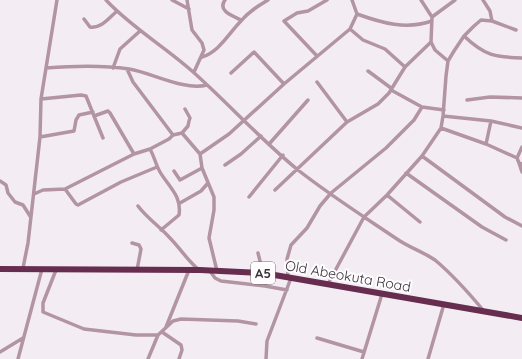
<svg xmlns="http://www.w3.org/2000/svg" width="522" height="359" font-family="Quicksand,sans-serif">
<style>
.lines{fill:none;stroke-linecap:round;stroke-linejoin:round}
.street{stroke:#b294a3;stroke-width:3.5}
.highway{stroke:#662d4f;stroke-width:6}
.labels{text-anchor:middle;stroke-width:4;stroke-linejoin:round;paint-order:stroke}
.shield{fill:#fffcff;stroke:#726f72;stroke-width:1}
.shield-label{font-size:13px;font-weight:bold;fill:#353336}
.street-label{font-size:14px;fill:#353336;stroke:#fffcff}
</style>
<rect width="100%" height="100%" fill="#f3edf3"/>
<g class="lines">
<path class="street" d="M 106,0 C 131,27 164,46 192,71 C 228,103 261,140 298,170 C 331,196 366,218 400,241 C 411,248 425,253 435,260 C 453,275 468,292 483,310
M 172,0 L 189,9
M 187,0 L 192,30 L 202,43 L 204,50 L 194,72
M 225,0 C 217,11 233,16 241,20
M 483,0 L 490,11 L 492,21 L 516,30
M 357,14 C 382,23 406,30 432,21
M 432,17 L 455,0
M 84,19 L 90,27 C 101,29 109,18 116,12
M 350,29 L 363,40 L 385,49 L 405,67
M 464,36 C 485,56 495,57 522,58
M 431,42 L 435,50 L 448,61
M 317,56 L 284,21 L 297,13 L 308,11 L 327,0
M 202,57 C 219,52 229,33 241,21 C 248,12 258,6 268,0
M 46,68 C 73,66 102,65 129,69 C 153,73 184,91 207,85
M 113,68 L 120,49 L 140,31
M 127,69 L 133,82 L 173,135
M 368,71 L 391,88
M 231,73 L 254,52 L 284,84
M 317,82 L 347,122
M 391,90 L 422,107 L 444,110
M 41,99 L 81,95 L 86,96 L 94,116 L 108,111 L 110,113 L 134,154
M 467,100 L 490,97 L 522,98
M 94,116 L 103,138
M 443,116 L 491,121 L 522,128
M 441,128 L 486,144 L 517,158 L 519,163 L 522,164
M 182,133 L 200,154 L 202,168 L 214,197 L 214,210 L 209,238 L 217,271
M 40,137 L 74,131 L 76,120 L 79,115 L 93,112
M 270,143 L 308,100
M 486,144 L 491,121
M 150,149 C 154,156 156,165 160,172 C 169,187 182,196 179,215 L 161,230
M 200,154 L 229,134 L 284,84 L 350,29 L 357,14 L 352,0
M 422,156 L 505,217 L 522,226
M 517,158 L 522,147
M 519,163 L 522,172
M 225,165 L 241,154 L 261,136
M 174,171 L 180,180 L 202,168
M 406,173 L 482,227 L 506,240
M 0,181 L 6,185 L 8,193 L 15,202 L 23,205 L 30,216
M 65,189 L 76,204 L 78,205 L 121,182 L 157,167
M 275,190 L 347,122 L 378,104 L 389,93 L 405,67 L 431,42 L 432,17 L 421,0
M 34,194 L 43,190 L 65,189 L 134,154 L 150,149 L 169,139 L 173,135 L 182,133 L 188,126 L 189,121 L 190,118 L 185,109
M 387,195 L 420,222
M 249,197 L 283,155
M 180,203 L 201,191 L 208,183
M 138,206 C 147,218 159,226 169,237 C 180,248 187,260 199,270
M 132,243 L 139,245 L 141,249 L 137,270
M 258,253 L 263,273
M 23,268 L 28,243 L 40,137 L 41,99 L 57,0
M 56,270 L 43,303 L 43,312 L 84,329 L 136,335 L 158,335 L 173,321 L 181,319 L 238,321 L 256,324
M 210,271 L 215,278 L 221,281 L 265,286 L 270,274
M 288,278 L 287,259 L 291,245 L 307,228 L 320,206 L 331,193 L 386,148 L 414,120 L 422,107
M 328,284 L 364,217 L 387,195 L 422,156 L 441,128 L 443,116 L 446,76 L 448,61 L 454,51 L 464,36 L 474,26 L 481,20 L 492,21
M 265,286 L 287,290
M 166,327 L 189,270
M 162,332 L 181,345 L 182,350 L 179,359
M 317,338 L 364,352
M 0,352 L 23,338
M 18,359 L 42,269
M 148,359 L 158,335
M 266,359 L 267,341 L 291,278
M 362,359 L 382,294
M 428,359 L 444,304"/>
<path class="highway" d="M 0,269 L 200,270 L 263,273 L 522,318"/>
</g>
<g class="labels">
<rect class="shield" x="251" y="262" width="24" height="22" rx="3"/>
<g class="shield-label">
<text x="263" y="278">A5</text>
</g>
<g class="street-label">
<text transform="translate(348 276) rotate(10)" y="5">Old Abeokuta Road</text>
</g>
</g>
</svg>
